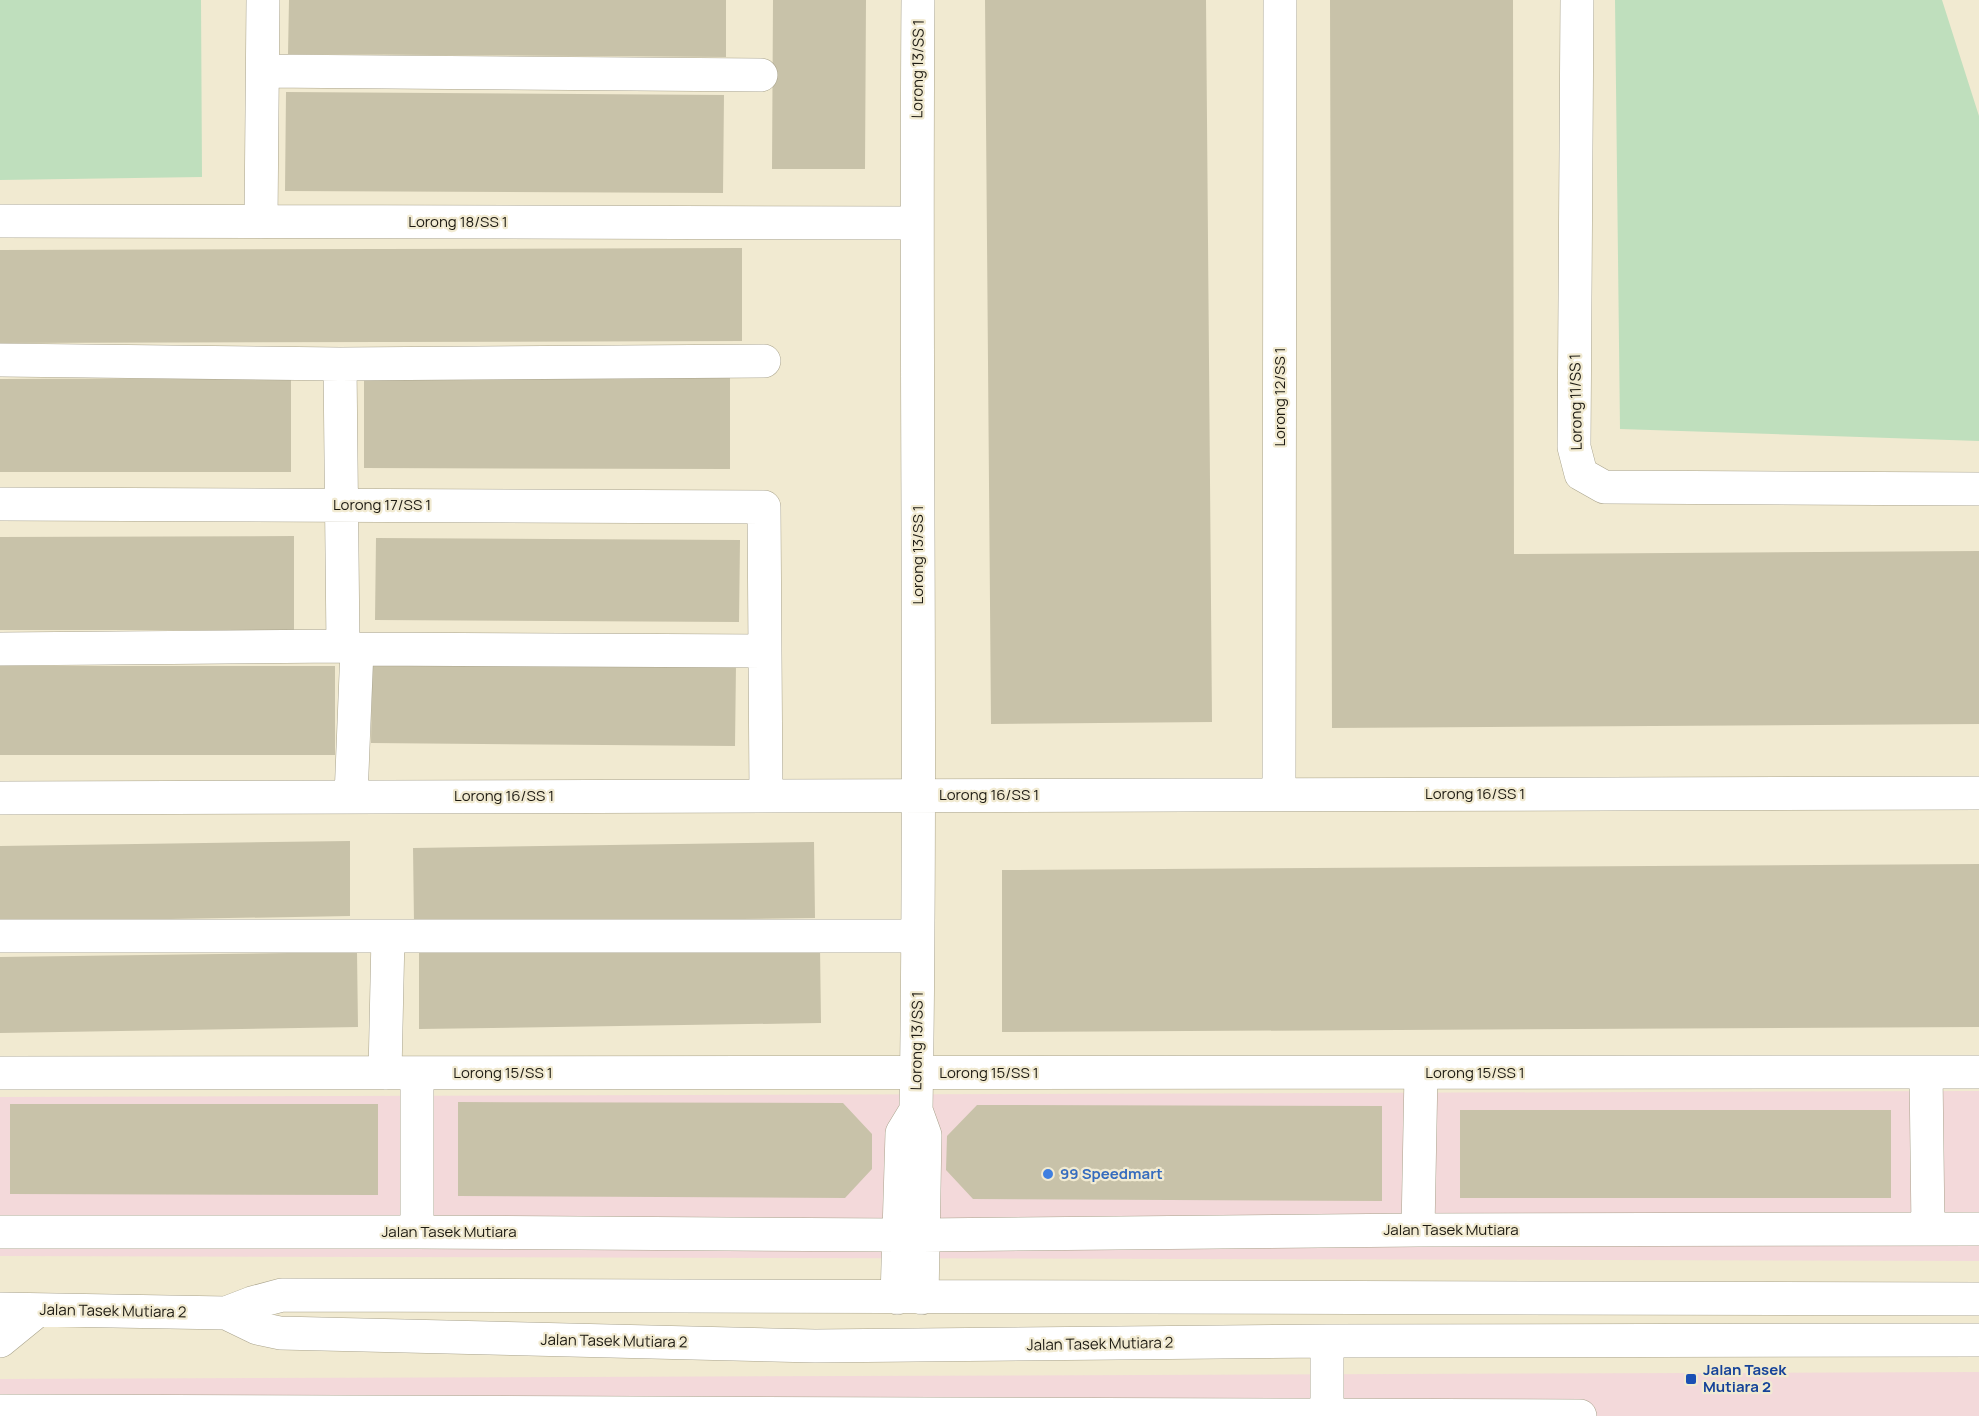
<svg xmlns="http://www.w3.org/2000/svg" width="1979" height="1416" font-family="Manrope,sans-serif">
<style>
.commercial{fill:#f3d9da}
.green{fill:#bfdfbd}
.building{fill:#c8c2a9}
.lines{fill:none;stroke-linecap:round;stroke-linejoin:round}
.minor-casing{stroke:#a9a38c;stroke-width:34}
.minor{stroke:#fff;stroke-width:33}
.shop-dot{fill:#3f7fe0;stroke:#f1ead1;stroke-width:2}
.transit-dot{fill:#1a4fb4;stroke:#f1ead1;stroke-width:2}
.labels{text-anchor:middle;stroke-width:4.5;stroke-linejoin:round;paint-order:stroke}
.street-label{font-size:15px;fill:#1d1a12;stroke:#f1ead1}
.shop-label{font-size:15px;font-weight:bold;fill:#366cbe;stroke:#f1ead1;text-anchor:start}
.transit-label{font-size:15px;font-weight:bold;fill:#164399;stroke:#f1ead1;text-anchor:start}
</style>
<rect width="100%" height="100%" fill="#f1ead1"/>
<path class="commercial" d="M 1979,1091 L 1979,1261 L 0,1256 L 0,1097 Z
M 1979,1372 L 1979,1416 L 0,1416 L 0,1379 Z"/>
<path class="green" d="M 0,0 L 201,0 L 202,177 L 0,180 Z
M 1615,0 L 1942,0 L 1979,116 L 1979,441 L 1620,429 Z"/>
<path class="building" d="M 289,0 L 726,0 L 726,57 L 288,54 Z
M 773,0 L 866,0 L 865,169 L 772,169 Z
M 985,0 L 1206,0 L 1212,722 L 991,724 Z
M 1330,0 L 1513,0 L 1514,554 L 1979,551 L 1979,724 L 1332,728 Z
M 286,92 L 724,95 L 723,193 L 285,191 Z
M 742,248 L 742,341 L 0,343 L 0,250 Z
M 364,374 L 730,374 L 730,469 L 364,468 Z
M 291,378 L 291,472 L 0,472 L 0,379 Z
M 294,536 L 294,630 L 0,630 L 0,537 Z
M 376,538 L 740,540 L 739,622 L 375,620 Z
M 372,661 L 736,664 L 735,746 L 371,743 Z
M 0,666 L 335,666 L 335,755 L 0,755 Z
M 350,841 L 350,916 L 0,922 L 0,846 Z
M 814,842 L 815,918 L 414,923 L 413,848 Z
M 1979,864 L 1979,1027 L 1002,1032 L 1002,870 Z
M 820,947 L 821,1023 L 419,1029 L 419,953 Z
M 357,952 L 358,1027 L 0,1033 L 0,957 Z
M 458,1102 L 843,1103 L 872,1134 L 872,1169 L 845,1198 L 458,1196 Z
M 10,1104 L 378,1104 L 378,1195 L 10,1194 Z
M 977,1105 L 1382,1106 L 1382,1201 L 973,1199 L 946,1170 L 947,1136 Z
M 1460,1110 L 1891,1110 L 1891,1198 L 1460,1198 Z"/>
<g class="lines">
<defs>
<path id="minor" d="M 918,0 C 915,370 922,740 916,1110 L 925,1135 L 922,1298
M 1577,0 L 1574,447 L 1581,474 L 1604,487 L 1979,489
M 263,71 L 761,75
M 0,221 L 916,223
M 261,222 L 263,0
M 0,360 L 340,364 L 764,361
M 340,364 L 343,646
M 0,504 L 764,507 L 766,796
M 0,649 L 343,646 L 357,649 L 764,651
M 1279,794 L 1280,0
M 351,797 L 357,649
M 0,798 L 1979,793
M 0,936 L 918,936
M 1926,1072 L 1928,1229
M 0,1073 L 1979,1072
M 385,1073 L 388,936
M 1418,1230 L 1421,1073
M 0,1232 L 417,1232 L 897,1235
M 417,1232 L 417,1073
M 923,1235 L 1418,1230 L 1979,1229
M 897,1298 L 902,1133 L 916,1110
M 0,1309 L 226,1313 L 252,1303 L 282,1295 L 1979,1299
M 226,1313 L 257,1328 L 280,1333 L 815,1346 L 1327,1341 L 1979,1340
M 0,1341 L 38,1310
M 1327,1341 L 1327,1416
M 0,1411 L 1580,1416"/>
</defs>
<use href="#minor" class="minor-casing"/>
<use href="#minor" class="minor"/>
</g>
<circle class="shop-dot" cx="1048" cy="1174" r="6"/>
<rect class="transit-dot" x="1685" y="1373" width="12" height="12" rx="3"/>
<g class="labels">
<g class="street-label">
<text transform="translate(918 69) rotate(-89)" y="5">Lorong 13/SS 1</text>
<text x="458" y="227">Lorong 18/SS 1</text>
<text transform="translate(1280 397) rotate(-90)" y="5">Lorong 12/SS 1</text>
<text transform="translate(1576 402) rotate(-91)" y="5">Lorong 11/SS 1</text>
<text x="382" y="510">Lorong 17/SS 1</text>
<text transform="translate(918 555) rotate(-90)" y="5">Lorong 13/SS 1</text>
<text x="1475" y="799">Lorong 16/SS 1</text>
<text x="989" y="800">Lorong 16/SS 1</text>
<text x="504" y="801">Lorong 16/SS 1</text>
<text transform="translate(917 1041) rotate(-89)" y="5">Lorong 13/SS 1</text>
<text x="503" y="1078">Lorong 15/SS 1</text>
<text x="989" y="1078">Lorong 15/SS 1</text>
<text x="1475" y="1078">Lorong 15/SS 1</text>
<text x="1451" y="1235">Jalan Tasek Mutiara</text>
<text x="449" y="1237">Jalan Tasek Mutiara</text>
<text transform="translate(113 1311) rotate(1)" y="5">Jalan Tasek Mutiara 2</text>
<text transform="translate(614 1341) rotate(1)" y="5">Jalan Tasek Mutiara 2</text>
<text transform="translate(1100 1344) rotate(-1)" y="5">Jalan Tasek Mutiara 2</text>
</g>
<g class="shop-label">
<text x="1060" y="1179">99 Speedmart</text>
</g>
<g class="transit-label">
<text x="1703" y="1375">Jalan Tasek<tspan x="1703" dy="17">Mutiara 2</tspan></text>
</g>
</g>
</svg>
